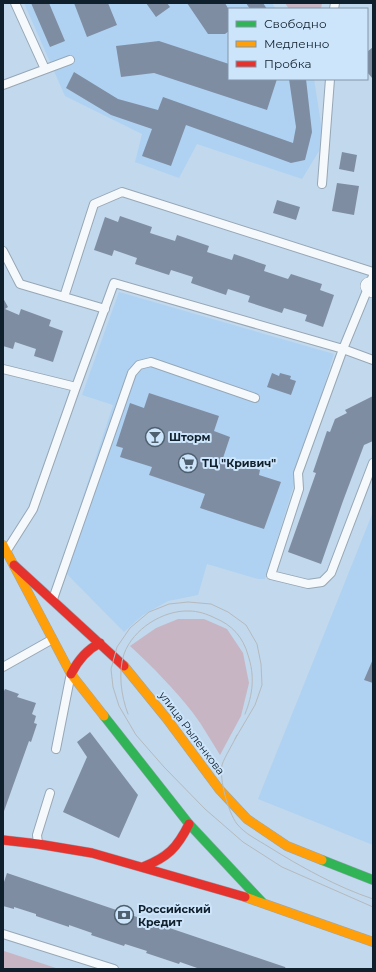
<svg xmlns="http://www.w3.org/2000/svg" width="376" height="972" font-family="Montserrat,sans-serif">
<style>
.built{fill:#afd2f2}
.green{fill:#c8b5c3}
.building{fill:#7f8da2}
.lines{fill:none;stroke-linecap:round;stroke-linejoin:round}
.lane-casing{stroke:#96a7b6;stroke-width:10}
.street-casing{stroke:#96a7b6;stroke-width:18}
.fast-casing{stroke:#96a7b6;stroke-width:10}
.slow-casing{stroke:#96a7b6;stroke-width:10}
.jam-casing{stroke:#96a7b6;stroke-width:10}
.lane{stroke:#f6f9fc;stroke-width:8}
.street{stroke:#f6f9fc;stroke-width:17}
.fast{stroke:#30b455;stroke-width:9}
.slow{stroke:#ff9f0a;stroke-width:9}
.jam{stroke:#e5322d;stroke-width:9}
.tram{stroke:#b4babf;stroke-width:1}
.labels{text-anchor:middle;stroke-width:4;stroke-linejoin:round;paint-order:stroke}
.poi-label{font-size:11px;font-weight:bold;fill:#101f2c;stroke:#cde5fa;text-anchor:start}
.street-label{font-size:11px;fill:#101f2c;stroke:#cde5fa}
</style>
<rect width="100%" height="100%" fill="#c2d8ec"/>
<path class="built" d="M 24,3 L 272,3 L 276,9 L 229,9 L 229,79 L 314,79 L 324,143 L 302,179 L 197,144 L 179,178 L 135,162 L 142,134 L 65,96 Z
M 119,292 L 334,354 L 265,579 L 258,579 L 207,564 L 198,595 L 168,601 L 143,615 L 124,632 L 60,567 L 113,405 L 82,395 Z
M 373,512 L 373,845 L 258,799 Z"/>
<path class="green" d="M 285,3 L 322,3 L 321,9 L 289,9 Z
M 178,619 L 204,619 L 227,629 L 243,653 L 249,683 L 241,716 L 220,755 C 211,741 203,726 193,713 C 174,689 153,667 130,646 L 156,628 Z
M 4,951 L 59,969 L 60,969 L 3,969 Z"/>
<path class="building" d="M 31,3 L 49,3 L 65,41 L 50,47 Z
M 74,3 L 108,3 L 117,25 L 87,37 Z
M 146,3 L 167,3 L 170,7 L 156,17 Z
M 187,3 L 225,3 L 229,10 L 229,31 L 225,34 L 208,34 Z
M 246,3 L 263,3 L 267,9 L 250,9 Z
M 159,41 L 229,64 L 229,79 L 277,79 L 267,110 L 154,73 L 121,77 L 116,46 Z
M 373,47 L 373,79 L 367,72 L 367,52 Z
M 74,72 L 118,99 L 158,110 L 163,97 L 293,143 L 296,127 L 289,79 L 306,79 L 312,132 L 305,160 L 291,163 L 186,125 L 171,166 L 142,156 L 152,129 L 111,115 L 66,88 Z
M 342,152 L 357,155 L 354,172 L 339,169 Z
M 337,183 L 359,186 L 354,215 L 332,211 Z
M 277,200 L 300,207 L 296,220 L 273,213 Z
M 120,216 L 152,227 L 150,233 L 175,241 L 177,235 L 209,246 L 207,252 L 232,260 L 234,254 L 266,265 L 264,271 L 288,279 L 291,274 L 322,284 L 320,290 L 334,295 L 323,327 L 305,321 L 307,315 L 284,308 L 282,313 L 248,302 L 250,296 L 228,289 L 226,295 L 191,283 L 193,277 L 171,270 L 169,275 L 135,264 L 137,258 L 114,250 L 112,256 L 94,250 L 105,217 L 118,222 Z
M 3,298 L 8,307 L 5,309 L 19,315 L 21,309 L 51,320 L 49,326 L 63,331 L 53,362 L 34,356 L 36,349 L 15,342 L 13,349 L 3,346 Z
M 272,373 L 279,376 L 280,373 L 291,376 L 290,379 L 296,381 L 291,395 L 267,387 Z
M 149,393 L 219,416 L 214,431 L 230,437 L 223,458 L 260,470 L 259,475 L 281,482 L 264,529 L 200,508 L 205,494 L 149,475 L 152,467 L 120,457 L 123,448 L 116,446 L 130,403 L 144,408 Z
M 373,396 L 373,441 L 364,445 L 343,501 L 321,564 L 288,552 L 316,473 L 313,472 L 327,431 L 330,432 L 335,419 L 347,413 L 345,410 Z
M 373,659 L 373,683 L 364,680 Z
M 5,689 L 19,694 L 17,697 L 36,703 L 32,714 L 36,716 L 34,723 L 37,724 L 31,742 L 29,741 L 3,814 L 3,748 L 4,744 L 3,743 L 3,693 Z
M 90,732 L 138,795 L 119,838 L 63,812 L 87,757 L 77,742 Z
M 7,873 L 285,967 L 286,969 L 200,969 L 180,962 L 179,964 L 146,953 L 147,951 L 125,944 L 124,946 L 91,935 L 92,933 L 69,925 L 69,927 L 36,916 L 36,914 L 14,907 L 14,909 L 3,906 L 3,885 Z"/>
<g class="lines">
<defs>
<path id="lane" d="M 15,3 L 45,69
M 334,9 L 335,3
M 3,85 L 70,60
M 322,184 L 330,79
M 3,251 L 20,284 L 105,309
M 373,276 L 343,349 L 298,473 L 299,489 L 271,575 L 308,584 L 322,582 L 331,573 L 373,463
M 64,297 L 94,204 L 122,192 L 373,272
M 3,369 L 76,387
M 7,550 L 33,509 L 76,387 L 114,283 L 343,349 L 373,360
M 53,599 L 132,373 L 139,365 L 151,362 L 255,398
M 3,667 L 51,640
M 56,749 L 70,678
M 38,843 L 37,835 L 50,793
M 3,934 L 114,969"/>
<path id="street" d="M 369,286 L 373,289"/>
<path id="fast" d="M 104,716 L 189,824 L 262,902
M 322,860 L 373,880"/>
<path id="slow" d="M 3,545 L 71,674 L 104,716
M 124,666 L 167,719 L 219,789 L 247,819 L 287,846 L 322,860
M 245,897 L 373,942"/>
<path id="jam" d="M 14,565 L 124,666
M 71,674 C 78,660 86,650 100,643
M 3,840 L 38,844 L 92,853 L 245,897
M 143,867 C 168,857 177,848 189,824"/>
</defs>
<use href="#lane" class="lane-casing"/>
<use href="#street" class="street-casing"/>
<use href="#fast" class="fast-casing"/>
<use href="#slow" class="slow-casing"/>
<use href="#jam" class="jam-casing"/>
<use href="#lane" class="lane"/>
<use href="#street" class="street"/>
<use href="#fast" class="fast"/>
<use href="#slow" class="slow"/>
<use href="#jam" class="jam"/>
<path class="tram" d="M 128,714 C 121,696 118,672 124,654 C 133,629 163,610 189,611 C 198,611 207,614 215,618 C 232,625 243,637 248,655 C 255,676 253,694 245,714
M 237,735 C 233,744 225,756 222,765 C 219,779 228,812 237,824 C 245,834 258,840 269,847 C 301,867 337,887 373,899
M 235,739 L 255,705 L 262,685 L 261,664 L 257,644 L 246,625 L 228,612 L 211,604 L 188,602 L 169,604 L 149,612 L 130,628 L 117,647 L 111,669 L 113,687 L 119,706 L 136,735 L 164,767 L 205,809 L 243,842 L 282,867 L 373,907"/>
</g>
<defs>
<symbol id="bar-ring" viewBox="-11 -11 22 22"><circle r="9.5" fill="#cde5fa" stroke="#4e606f" stroke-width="1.5"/><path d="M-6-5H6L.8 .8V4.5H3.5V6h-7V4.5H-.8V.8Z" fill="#4e606f"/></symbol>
<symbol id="supermarket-ring" viewBox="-11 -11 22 22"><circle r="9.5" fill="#cde5fa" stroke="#4e606f" stroke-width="1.5"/><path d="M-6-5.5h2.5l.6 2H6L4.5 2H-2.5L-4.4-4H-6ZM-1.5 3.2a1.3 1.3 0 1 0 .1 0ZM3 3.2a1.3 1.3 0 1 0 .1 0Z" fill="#4e606f"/></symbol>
<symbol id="bank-ring" viewBox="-11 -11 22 22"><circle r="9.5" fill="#cde5fa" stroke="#4e606f" stroke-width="1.5"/><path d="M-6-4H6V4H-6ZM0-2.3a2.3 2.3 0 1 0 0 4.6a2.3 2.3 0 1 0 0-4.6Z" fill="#4e606f"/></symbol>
</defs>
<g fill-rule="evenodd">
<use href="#bar-ring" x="144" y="426" width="22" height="22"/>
<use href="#supermarket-ring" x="177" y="452" width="22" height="22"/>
<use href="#bank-ring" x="113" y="904" width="22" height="22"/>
</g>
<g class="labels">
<g class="poi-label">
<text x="169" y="441">Шторм</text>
<text x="202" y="467">ТЦ "Кривич"</text>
<text x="138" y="913">Российский<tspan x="138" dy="13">Кредит</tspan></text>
</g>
<g class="street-label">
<text transform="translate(192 733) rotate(53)" y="4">улица Рыленкова</text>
</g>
</g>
<rect width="376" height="972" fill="none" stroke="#101f2c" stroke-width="8"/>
<rect x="228" y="8" width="140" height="72" fill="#cde5fa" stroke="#8196a8"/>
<rect x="236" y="21" width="20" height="6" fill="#30b455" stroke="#8196a8"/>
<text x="264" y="28" font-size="12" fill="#101f2c">Свободно</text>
<rect x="236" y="41" width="20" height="6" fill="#ff9f0a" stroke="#8196a8"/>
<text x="264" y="48" font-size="12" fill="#101f2c">Медленно</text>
<rect x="236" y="61" width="20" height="6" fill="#e5322d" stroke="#8196a8"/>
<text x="264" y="68" font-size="12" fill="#101f2c">Пробка</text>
</svg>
